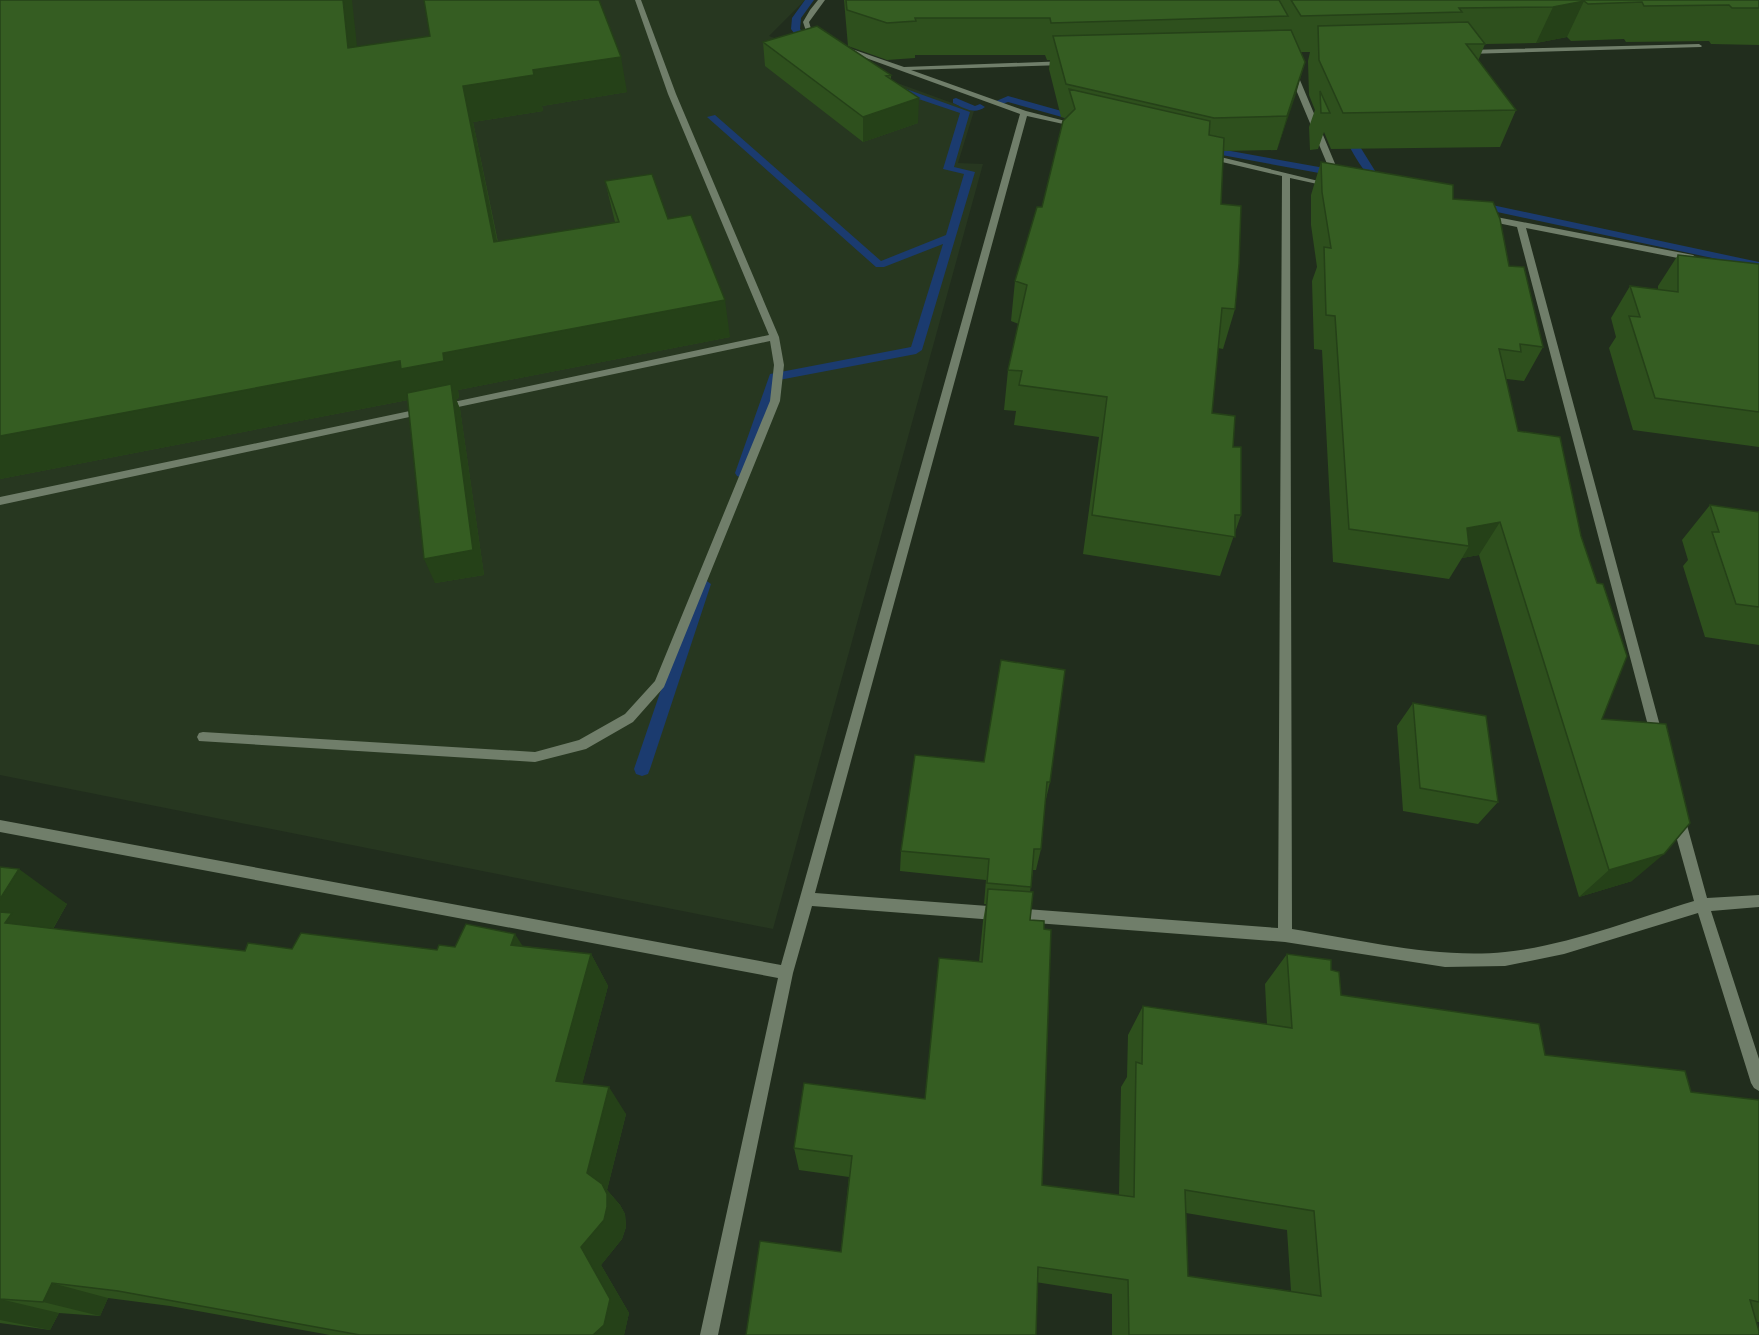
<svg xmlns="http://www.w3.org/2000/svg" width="1759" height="1335" font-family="'Fira Sans Condensed',sans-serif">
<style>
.built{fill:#273720}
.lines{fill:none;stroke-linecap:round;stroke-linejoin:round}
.stream{fill:#1b3b6f;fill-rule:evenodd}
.service{fill:#707e6a;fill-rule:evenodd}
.minor{fill:#707e6a;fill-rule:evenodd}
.wall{fill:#2e501d;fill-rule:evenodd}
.shaded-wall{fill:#254118}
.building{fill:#355d22;stroke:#254118;stroke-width:1.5;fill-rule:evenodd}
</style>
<rect width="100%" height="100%" fill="#212d1d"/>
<path class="built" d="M 0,0 L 805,0 L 769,36 L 974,111 L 958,163 L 983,164 L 773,929 L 0,775 Z"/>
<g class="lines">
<path class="stream" d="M 805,0 L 814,0 L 801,18 L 800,29 L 815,45 L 811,48 L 800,41 L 791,29 L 792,18 Z
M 889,85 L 895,85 L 970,112 L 954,167 L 975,172 L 922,350 L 916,354 L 779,380 L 749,473 L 742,478 L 737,476 L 735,473 L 770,374 L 911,347 L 943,244 L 884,267 L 876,267 L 707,117 L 715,115 L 881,261 L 946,235 L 964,174 L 943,169 L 960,113 L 889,89 Z
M 1008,96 L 1083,117 L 1085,119 L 1080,122 L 1008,102 L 999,105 L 994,102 Z
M 956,98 L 975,106 L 980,104 L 985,107 C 974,115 964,108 953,103 L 953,99 Z
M 1343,129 L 1349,129 L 1377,174 L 1388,181 L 1388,185 C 1367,187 1350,146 1341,131 Z
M 1203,146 L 1319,167 L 1324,170 L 1319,173 L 1200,151 L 1198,149 Z
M 1478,202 L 1759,262 L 1759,268 L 1474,207 L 1473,205 Z
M 704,579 L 711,584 L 650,769 L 648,774 L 642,776 L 636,774 L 634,769 L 697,584 Z"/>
<path class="service" d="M 635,0 L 641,0 L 676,94 L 779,337 L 784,365 L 780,401 L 664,687 L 633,722 L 586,749 L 535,762 L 199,741 L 197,737 L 199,733 L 203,732 L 535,752 L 579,740 L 625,714 L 655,681 L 770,401 L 774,365 L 770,341 L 444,410 L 439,407 L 444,404 L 769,335 L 668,94 Z
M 424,408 L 428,409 L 428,413 L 0,505 L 0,497 Z"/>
<path class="minor" d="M 818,0 L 825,0 L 809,22 L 812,32 L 822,38 L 819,40 L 807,34 L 803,22 L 810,10 Z
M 1699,44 L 1702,46 L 1701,47 L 1468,54 L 1464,52 L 1468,50 Z
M 846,47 L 904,67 L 1067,61 L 1068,63 L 1064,65 L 911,70 L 1026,111 L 1081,125 L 1077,127 L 1027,116 L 815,893 L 1278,928 L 1282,176 L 1205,158 L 1205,154 L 1208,154 L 1335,185 L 1331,187 L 1290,178 L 1292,929 C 1360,940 1437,959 1505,952 C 1565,946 1635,919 1694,901 L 1671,818 L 1673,814 L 1678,812 L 1683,814 L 1685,818 L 1707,898 L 1759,895 L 1759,907 L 1711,911 L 1759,1059 L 1759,1091 L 1754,1088 L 1751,1083 L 1698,913 L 1564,954 L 1505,966 L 1445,967 L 1285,942 L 812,906 L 793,973 L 718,1335 L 700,1335 L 778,978 L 0,832 L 0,820 L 781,965 L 1020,114 L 844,50 L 843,49 Z
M 1290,71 L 1297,73 L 1341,178 L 1340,180 L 1333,178 L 1289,73 Z
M 1486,215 L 1693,255 L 1697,258 L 1693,261 L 1526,228 L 1663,737 L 1661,741 L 1657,742 L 1653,741 L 1651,737 L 1517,227 L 1483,220 L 1482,218 Z"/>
</g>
<path class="wall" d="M 0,0 L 357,46 L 627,92 L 542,106 L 543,111 L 473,122 L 498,242 L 615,222 L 605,181 L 668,219 L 730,337 L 458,390 L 459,398 L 456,399 L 460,409 L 484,575 L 435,583 L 408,400 L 0,479 Z
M 844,0 L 1759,0 L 1759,45 L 1711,44 L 1709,41 L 1626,42 L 1624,39 L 1571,41 L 1567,37 L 1536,43 L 1485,44 L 1478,61 L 1516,110 L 1500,147 L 1331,149 L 1324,132 L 1318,149 L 1310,150 L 1309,127 L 1315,110 L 1309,95 L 1308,61 L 1310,52 L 1301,52 L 1305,62 L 1277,150 L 1223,151 L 1221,204 L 1235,309 L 1223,349 L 1218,348 L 1212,413 L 1233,447 L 1241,515 L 1220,576 L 1083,554 L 1099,437 L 1014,425 L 1016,411 L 1004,410 L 1008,370 L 1019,324 L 1011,321 L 1015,281 L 1042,207 L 1065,118 L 1061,117 L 1049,69 L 1050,60 L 1047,60 L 1045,55 L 915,55 L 915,58 L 887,60 L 848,46 Z
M 763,42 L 891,75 L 891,79 L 918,123 L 863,142 L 765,66 Z
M 1321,162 L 1453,199 L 1509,266 L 1543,347 L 1524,381 L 1507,379 L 1506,380 L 1518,431 L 1602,719 L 1632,881 L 1579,897 L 1479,555 L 1462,558 L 1449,579 L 1333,562 L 1322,350 L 1314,349 L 1312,281 L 1317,267 L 1311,225 L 1311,195 Z
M 1678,255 L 1759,264 L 1759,447 L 1633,430 L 1609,348 L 1616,337 L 1611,318 L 1630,286 L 1658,289 L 1658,286 Z
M 1710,505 L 1759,512 L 1759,645 L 1705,637 L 1683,566 L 1688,560 L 1682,540 Z
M 1413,703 L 1498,802 L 1478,824 L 1403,811 L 1397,726 Z
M 915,755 L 1050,782 L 1045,803 L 1041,849 L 1036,870 L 1033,870 L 1030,892 L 1030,920 L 1042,1185 L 1119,1195 L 1121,1087 L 1127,1077 L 1128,1035 L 1143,1006 L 1267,1024 L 1265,984 L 1287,954 L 1331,970 L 1341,995 L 1545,1055 L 1691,1092 L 1759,1100 L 1759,1322 L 1756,1322 L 1759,1335 L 1112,1335 L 1112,1294 L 841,1252 L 849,1177 L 799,1170 L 794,1148 L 925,1099 L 979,962 L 983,921 L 986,904 L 984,904 L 986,880 L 900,871 L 901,851 ZM 1186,1213 L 1287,1230 L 1291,1291 L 1188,1276 Z
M 0,867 L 67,904 L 53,929 L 245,951 L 292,949 L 437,950 L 455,947 L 523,946 L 591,954 L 608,986 L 582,1084 L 626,1114 L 607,1190 L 620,1205 L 625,1214 L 626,1227 L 622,1239 L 601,1265 L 629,1313 L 624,1335 L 330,1335 L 170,1306 L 108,1298 L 100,1316 L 59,1313 L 50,1330 L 0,1323 Z"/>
<path class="shaded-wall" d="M 343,0 L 352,0 L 361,83 L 348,48 Z
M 1584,1 L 1567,37 L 1536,43 L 1553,7 Z
M 621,57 L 627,92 L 542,106 L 543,111 L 473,122 L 505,280 L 494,242 L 463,86 L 533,70 Z
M 1305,62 L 1296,94 L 1277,150 L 1287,116 Z
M 919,98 L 918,123 L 863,142 L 863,117 Z
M 725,300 L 730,337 L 458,390 L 459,398 L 456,399 L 460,409 L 484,575 L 435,583 L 424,559 L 413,399 L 0,479 L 0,436 Z
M 1500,522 L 1479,555 L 1462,558 L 1469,546 L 1467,528 Z
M 1664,854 L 1632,881 L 1579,897 L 1609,870 Z
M 19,869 L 67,904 L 48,937 L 5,923 L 0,916 L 0,899 Z
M 515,934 L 536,967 L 511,945 Z
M 591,954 L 608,986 L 576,1108 L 556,1081 Z
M 609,1087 L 626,1114 L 607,1190 L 620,1205 L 625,1214 L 626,1227 L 622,1239 L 601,1265 L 629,1313 L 624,1335 L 593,1335 L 581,1247 L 587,1173 Z
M 52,1283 L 108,1298 L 100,1316 L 43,1302 Z
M 0,1299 L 59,1313 L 50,1330 L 0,1320 Z"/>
<path class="building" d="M 0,0 L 343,0 L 348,48 L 430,36 L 424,0 L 599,0 L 621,57 L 533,70 L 534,75 L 463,86 L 494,242 L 619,222 L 605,181 L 652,174 L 668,219 L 691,215 L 725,300 L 443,353 L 444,361 L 401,369 L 400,361 L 0,436 Z
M 846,0 L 1279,0 L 1288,16 L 1051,23 L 1050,18 L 915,18 L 916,21 L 887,23 L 847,10 Z
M 1291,0 L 1759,0 L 1759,8 L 1732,8 L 1729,5 L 1644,6 L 1642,2 L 1588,4 L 1584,1 L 1553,7 L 1459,8 L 1462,12 L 1301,16 Z
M 1468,22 L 1485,44 L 1466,44 L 1516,110 L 1343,113 L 1319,60 L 1318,26 Z
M 817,26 L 891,75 L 886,76 L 919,98 L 863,117 L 763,42 Z
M 1291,30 L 1305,62 L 1287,116 L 1214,118 L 1066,84 L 1053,36 Z
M 1069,89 L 1210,121 L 1209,135 L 1224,138 L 1221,204 L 1241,206 L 1239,264 L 1235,309 L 1222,308 L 1212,413 L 1235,416 L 1233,447 L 1241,447 L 1241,515 L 1235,515 L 1235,537 L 1092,515 L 1107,397 L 1019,385 L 1022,371 L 1008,370 L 1027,285 L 1015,281 L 1037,207 L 1042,207 L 1063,121 L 1075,109 Z
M 1320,91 L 1330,113 L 1321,113 Z
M 1321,162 L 1453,185 L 1453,199 L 1493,202 L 1500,219 L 1509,266 L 1524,267 L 1543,347 L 1520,344 L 1521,352 L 1499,349 L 1518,431 L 1560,437 L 1581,536 L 1597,583 L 1603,584 L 1627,656 L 1602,719 L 1666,724 L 1690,823 L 1664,854 L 1609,870 L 1500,522 L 1467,528 L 1469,546 L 1349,529 L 1335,316 L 1326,315 L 1324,247 L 1331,248 L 1322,192 Z
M 1678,255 L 1759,264 L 1759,412 L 1655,398 L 1629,316 L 1640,317 L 1630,286 L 1678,292 Z
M 451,384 L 473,550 L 424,559 L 407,393 Z
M 1710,505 L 1759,512 L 1759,607 L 1736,604 L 1712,532 L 1719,532 Z
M 1001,660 L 1065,670 L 1050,782 L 1047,782 L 1041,849 L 1034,849 L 1031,887 L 987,883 L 989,859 L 901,851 L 915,755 L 984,762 Z
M 1413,703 L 1486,716 L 1498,802 L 1420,788 Z
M 0,867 L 19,869 L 0,899 Z
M 988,889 L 1033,892 L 1030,920 L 1044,921 L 1044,929 L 1051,930 L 1042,1185 L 1134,1197 L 1136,1062 L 1142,1064 L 1143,1006 L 1292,1028 L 1287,954 L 1331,960 L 1331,970 L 1339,972 L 1341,995 L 1539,1024 L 1545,1055 L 1685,1071 L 1691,1092 L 1759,1100 L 1759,1302 L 1750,1300 L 1759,1331 L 1759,1335 L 1129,1335 L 1128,1280 L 1038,1267 L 1036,1335 L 746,1335 L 760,1241 L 841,1252 L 852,1156 L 794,1148 L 804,1083 L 925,1099 L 939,958 L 982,962 ZM 1185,1190 L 1314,1211 L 1321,1296 L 1188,1276 Z
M 0,912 L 12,913 L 5,923 L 245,951 L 248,943 L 292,949 L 301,933 L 437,950 L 439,945 L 455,947 L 466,924 L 515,934 L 511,945 L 591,954 L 556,1081 L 609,1087 L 587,1173 L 602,1184 L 607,1194 L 607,1207 L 604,1220 L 581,1247 L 610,1299 L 604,1325 L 593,1335 L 360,1335 L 118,1291 L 52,1283 L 43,1302 L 0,1299 Z"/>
</svg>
